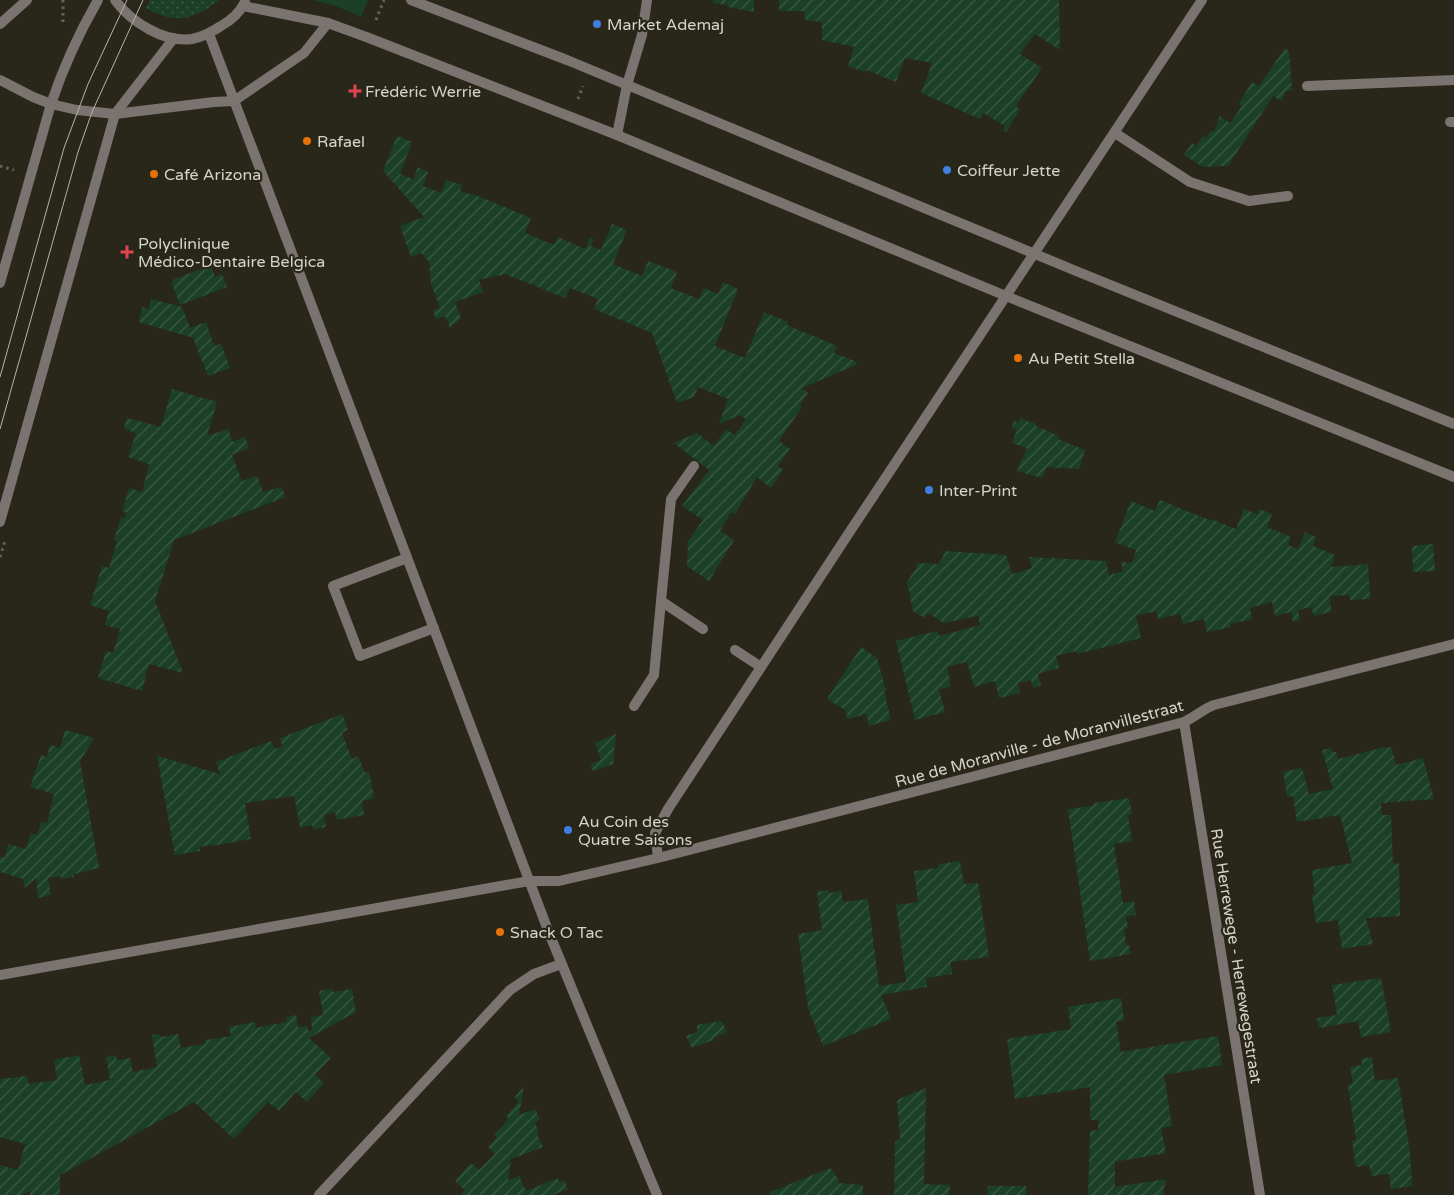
<svg xmlns="http://www.w3.org/2000/svg" width="1454" height="1195" font-family="'Varela Round',sans-serif">
<style>
.grass{fill:url(#grass-dots)}
.park{fill:#1b4027}
.garden{fill:url(#garden-furrows)}
.lines{fill:none;stroke-linecap:round;stroke-linejoin:round}
.path{stroke:#666458;stroke-width:3;stroke-dasharray:2.5 4;stroke-linecap:butt}
.service{stroke:#7a736f;stroke-width:10}
.minor{stroke:#7a736f;stroke-width:10}
.tertiary{stroke:#7a736f;stroke-width:10}
.tram{stroke:#b5b4aa;stroke-width:1}
.shop-dot{fill:#3f7fe0;stroke:#292719;stroke-width:2}
.health-dot{fill:#e0444e;stroke:#292719;stroke-width:2}
.food-dot{fill:#e8710a;stroke:#292719;stroke-width:2}
.labels{text-anchor:middle;stroke-width:4.5;stroke-linejoin:round;paint-order:stroke}
.poi-label{font-size:16px;fill:#d4d3ca;stroke:#292719;text-anchor:start}
.street-label{font-size:16px;fill:#d4d3ca;stroke:#292719}
</style>
<defs>
<pattern id="grass-dots" width="8" height="8" patternUnits="userSpaceOnUse" patternTransform="scale(1.25)"><rect width="8" height="8" fill="#1b4027"/><path d="M2 2h.1M6 6h.1" fill="none" stroke="#3b5b45" stroke-width="1.8" stroke-linecap="round"/></pattern>
<pattern id="garden-furrows" width="10" height="10" patternUnits="userSpaceOnUse" patternTransform="scale(1.25)"><rect width="10" height="10" fill="#1b4027"/><path d="M-1 1l2-2M0 10L10 0M9 11l2-2" fill="none" stroke="#3b5b45"/></pattern>
</defs>
<rect width="100%" height="100%" fill="#292719"/>
<path class="grass" d="M 150,0 L 219,0 C 194,21 174,24 146,8 Z"/>
<path class="park" d="M 313,0 L 368,0 L 361,17 L 336,6 Z"/>
<path class="garden" d="M 713,0 L 754,0 L 754,12 L 728,7 L 728,5 L 713,3 Z
M 779,0 L 1059,0 L 1060,50 L 1035,34 L 1020,54 L 1042,68 L 1016,106 L 1020,110 L 1006,132 L 1003,130 L 1005,126 L 983,113 L 980,119 L 921,93 L 932,63 L 905,58 L 896,82 L 866,70 L 864,72 L 848,66 L 854,47 L 822,40 L 822,22 L 805,20 L 804,11 L 779,11 Z
M 1285,48 L 1289,52 L 1292,90 L 1286,91 L 1281,101 L 1273,96 L 1228,166 L 1203,167 L 1184,155 L 1192,143 L 1196,146 L 1203,136 L 1206,138 L 1209,133 L 1215,130 L 1220,116 L 1230,123 L 1242,106 L 1239,103 L 1252,82 L 1259,86 Z
M 397,136 L 412,142 L 400,174 L 413,179 L 418,167 L 428,172 L 423,186 L 441,193 L 446,180 L 462,185 L 460,191 L 473,195 L 473,194 L 531,218 L 525,233 L 554,245 L 558,237 L 585,249 L 590,237 L 593,239 L 591,246 L 601,250 L 612,224 L 627,230 L 613,264 L 642,276 L 648,261 L 677,272 L 671,288 L 699,299 L 704,288 L 718,294 L 723,282 L 738,289 L 715,346 L 745,358 L 764,312 L 788,322 L 787,325 L 837,346 L 834,353 L 857,362 L 856,365 L 802,388 L 808,393 L 800,405 L 802,407 L 779,441 L 790,449 L 778,466 L 783,470 L 771,488 L 757,477 L 735,514 L 731,512 L 720,531 L 734,540 L 709,581 L 687,566 L 688,541 L 703,520 L 682,506 L 709,470 L 674,443 L 697,433 L 714,446 L 726,429 L 735,435 L 746,419 L 740,415 L 719,424 L 728,399 L 698,387 L 694,397 L 677,403 L 652,333 L 594,309 L 598,299 L 570,288 L 565,298 L 505,274 L 479,280 L 483,292 L 455,302 L 461,318 L 450,328 L 445,316 L 436,319 L 433,311 L 440,308 L 431,284 L 429,262 L 421,253 L 411,257 L 400,226 L 424,217 L 383,171 Z
M 211,265 L 215,277 L 222,274 L 227,287 L 180,305 L 172,284 L 172,280 Z
M 151,299 L 182,307 L 190,328 L 206,322 L 214,346 L 221,344 L 230,368 L 208,376 L 193,338 L 139,322 L 142,307 L 149,309 Z
M 172,389 L 217,402 L 207,436 L 228,429 L 233,442 L 245,437 L 249,448 L 232,455 L 242,481 L 257,476 L 263,492 L 282,487 L 285,497 L 174,540 L 155,601 L 183,673 L 149,664 L 142,691 L 98,678 L 106,651 L 113,653 L 120,629 L 105,625 L 109,611 L 90,605 L 102,566 L 109,568 L 117,541 L 114,540 L 121,517 L 125,518 L 126,513 L 122,511 L 129,488 L 142,492 L 149,464 L 128,457 L 136,433 L 124,429 L 127,418 L 161,427 Z
M 1020,418 L 1036,424 L 1036,426 L 1059,436 L 1058,439 L 1085,450 L 1079,469 L 1047,467 L 1042,478 L 1017,471 L 1027,448 L 1012,443 L 1017,429 L 1012,428 L 1014,421 L 1019,423 Z
M 1160,500 L 1209,520 L 1211,519 L 1236,529 L 1244,509 L 1257,514 L 1259,509 L 1272,514 L 1267,527 L 1291,537 L 1288,545 L 1298,549 L 1305,532 L 1316,537 L 1313,546 L 1335,555 L 1331,567 L 1368,564 L 1370,599 L 1350,600 L 1349,595 L 1330,596 L 1331,612 L 1314,616 L 1311,607 L 1298,610 L 1300,620 L 1293,622 L 1291,612 L 1275,616 L 1272,602 L 1250,608 L 1252,619 L 1230,624 L 1231,627 L 1207,632 L 1204,619 L 1183,624 L 1180,614 L 1158,619 L 1156,611 L 1136,616 L 1141,638 L 1077,654 L 1076,651 L 1056,656 L 1059,668 L 1038,674 L 1041,685 L 1033,688 L 1031,680 L 1018,683 L 1020,693 L 999,698 L 995,681 L 974,687 L 967,662 L 947,667 L 951,686 L 939,690 L 945,712 L 915,720 L 896,641 L 937,631 L 939,636 L 980,625 L 978,616 L 943,623 L 928,613 L 925,618 L 913,611 L 907,582 L 916,568 L 917,563 L 938,564 L 943,557 L 944,551 L 1006,555 L 1012,574 L 1032,568 L 1029,557 L 1106,561 L 1109,575 L 1123,571 L 1121,562 L 1132,563 L 1136,550 L 1115,542 L 1131,501 L 1155,511 Z
M 1433,544 L 1435,571 L 1413,572 L 1412,546 Z
M 861,647 L 877,658 L 886,690 L 884,690 L 891,720 L 869,726 L 866,714 L 848,719 L 845,710 L 827,699 Z
M 342,714 L 348,730 L 342,733 L 352,759 L 358,756 L 365,773 L 369,771 L 374,798 L 362,801 L 364,815 L 337,820 L 335,812 L 324,815 L 326,827 L 314,829 L 312,825 L 300,828 L 294,796 L 245,803 L 251,839 L 212,846 L 211,845 L 200,847 L 200,851 L 175,855 L 157,756 L 220,774 L 216,762 L 271,741 L 275,749 L 282,746 L 280,738 Z
M 65,730 L 94,738 L 80,761 L 99,868 L 74,874 L 74,877 L 61,879 L 61,876 L 48,878 L 51,895 L 38,898 L 36,878 L 25,888 L 23,879 L 0,872 L 0,857 L 5,857 L 8,844 L 26,849 L 31,833 L 37,835 L 41,822 L 47,823 L 54,794 L 30,787 L 41,755 L 47,757 L 50,745 L 60,748 Z
M 616,734 L 613,764 L 593,771 L 590,764 L 601,760 L 595,743 Z
M 1385,747 L 1386,748 L 1391,747 L 1396,765 L 1423,758 L 1434,799 L 1381,803 L 1382,815 L 1391,815 L 1393,864 L 1399,863 L 1400,916 L 1366,918 L 1373,944 L 1342,949 L 1338,920 L 1316,923 L 1312,895 L 1315,895 L 1312,870 L 1352,863 L 1340,815 L 1297,822 L 1293,796 L 1287,797 L 1283,772 L 1302,768 L 1309,794 L 1333,789 L 1322,750 L 1331,748 L 1332,752 L 1336,752 L 1338,759 Z
M 1129,798 L 1132,814 L 1128,815 L 1132,841 L 1114,844 L 1123,903 L 1134,901 L 1136,915 L 1126,916 L 1128,928 L 1124,929 L 1126,945 L 1129,945 L 1131,954 L 1090,961 L 1068,809 L 1093,806 L 1093,803 Z
M 960,861 L 964,884 L 978,883 L 989,957 L 951,962 L 952,974 L 926,978 L 927,987 L 881,995 L 891,1019 L 823,1046 L 808,1008 L 798,934 L 822,930 L 817,892 L 828,890 L 829,893 L 841,891 L 843,902 L 868,899 L 879,986 L 906,982 L 896,905 L 918,902 L 914,871 L 938,868 L 938,864 Z
M 1381,978 L 1391,1032 L 1361,1037 L 1358,1021 L 1319,1028 L 1317,1018 L 1337,1015 L 1332,985 Z
M 332,989 L 333,992 L 352,989 L 356,1012 L 309,1038 L 331,1058 L 315,1075 L 324,1083 L 307,1102 L 296,1092 L 279,1111 L 268,1102 L 234,1139 L 194,1102 L 60,1175 L 60,1195 L 30,1195 L 30,1191 L 22,1195 L 0,1195 L 0,1165 L 18,1170 L 25,1144 L 0,1137 L 0,1079 L 27,1076 L 29,1084 L 57,1080 L 54,1060 L 79,1055 L 85,1085 L 110,1080 L 106,1057 L 116,1055 L 117,1060 L 130,1058 L 133,1072 L 157,1067 L 152,1035 L 159,1034 L 160,1037 L 178,1034 L 181,1048 L 205,1044 L 205,1040 L 231,1036 L 229,1027 L 255,1022 L 256,1028 L 287,1022 L 286,1017 L 296,1015 L 298,1027 L 307,1026 L 308,1031 L 312,1031 L 311,1017 L 323,1015 L 319,991 Z
M 1121,998 L 1124,1020 L 1116,1022 L 1121,1052 L 1218,1036 L 1222,1065 L 1164,1075 L 1172,1126 L 1161,1128 L 1166,1153 L 1115,1162 L 1115,1187 L 1166,1179 L 1163,1195 L 1088,1195 L 1090,1131 L 1098,1130 L 1098,1120 L 1090,1120 L 1090,1087 L 1015,1099 L 1007,1039 L 1071,1029 L 1068,1007 Z
M 722,1021 L 727,1032 L 713,1038 L 714,1040 L 692,1048 L 686,1036 L 697,1032 L 697,1025 Z
M 1372,1057 L 1375,1081 L 1398,1078 L 1410,1152 L 1412,1186 L 1391,1189 L 1389,1174 L 1372,1176 L 1369,1165 L 1356,1167 L 1352,1141 L 1356,1140 L 1348,1085 L 1353,1083 L 1350,1067 L 1362,1065 L 1361,1059 Z
M 524,1086 L 519,1115 L 535,1109 L 540,1120 L 535,1122 L 539,1133 L 537,1134 L 543,1147 L 511,1159 L 508,1180 L 519,1176 L 526,1191 L 558,1178 L 559,1182 L 564,1180 L 568,1189 L 553,1195 L 461,1195 L 465,1190 L 455,1181 L 471,1163 L 479,1170 L 495,1154 L 488,1147 L 497,1137 L 494,1134 L 507,1121 L 508,1117 L 506,1116 L 519,1101 L 515,1097 Z
M 926,1088 L 924,1184 L 950,1185 L 949,1195 L 894,1195 L 895,1142 L 900,1139 L 897,1100 Z
M 830,1168 L 839,1180 L 838,1183 L 863,1185 L 863,1195 L 771,1195 L 770,1192 Z
M 988,1186 L 1026,1186 L 1027,1195 L 987,1195 Z"/>
<g class="lines">
<path class="path" d="M 63,0 L 63,22
M 376,20 L 384,0
M 578,99 L 583,86
M 0,166 L 14,170
M 0,557 L 5,541"/>
<path class="service" d="M 1307,86 L 1454,80
M 1450,122 L 1454,122
M 1115,133 L 1190,182 L 1249,201 L 1288,196
M 407,558 L 333,586 L 360,656 L 434,628
M 661,601 L 671,499 L 694,466
M 735,650 L 761,667
M 634,706 L 654,675 L 661,601 L 703,629"/>
<path class="minor" d="M 0,24 L 27,0
M 209,34 L 549,933 L 657,1195
M 0,80 L 33,97 L 51,104 L 77,110 L 115,114 L 214,102 L 234,101 L 304,53 L 328,23
M 617,135 L 627,85 L 642,35 L 647,0
M 1184,722 L 1260,1195
M 658,858 L 655,833 L 668,809 C 844,538 1024,270 1202,0
M 0,975 L 529,881 L 559,881 L 658,858 L 1184,722 C 1195,717 1203,709 1214,705 L 1454,644
M 319,1195 L 510,990 L 534,974 L 561,964"/>
<path class="tertiary" d="M 115,0 C 131,22 164,43 192,39 C 202,37 212,32 221,26 C 230,21 240,12 245,2
M 411,0 L 567,60 L 1076,271 L 1454,424
M 243,6 L 328,23 L 369,38 L 617,135 L 1006,296 L 1454,477
M 0,283 L 51,104 C 63,68 79,33 98,0
M 0,522 L 115,114 L 174,38"/>
<path class="tram" d="M 0,377 L 64,148 L 88,84 L 127,0
M 0,429 L 78,152 L 92,112 L 143,0"/>
</g>
<g class="shop-dot">
<circle cx="597" cy="24" r="5"/>
<circle cx="947" cy="170" r="5"/>
<circle cx="929" cy="490" r="5"/>
<circle cx="568" cy="830" r="5"/>
</g>
<g class="health-dot">
<path d="M352.5 83.5h5v5h5v5h-5v5h-5v-5h-5v-5h5z"/>
<path d="M124.5 244.5h5v5h5v5h-5v5h-5v-5h-5v-5h5z"/>
</g>
<g class="food-dot">
<circle cx="307" cy="141" r="5"/>
<circle cx="154" cy="174" r="5"/>
<circle cx="1018" cy="358" r="5"/>
<circle cx="500" cy="932" r="5"/>
</g>
<g class="labels">
<g class="poi-label">
<text x="607" y="30">Market Ademaj</text>
<text x="365" y="97">Frédéric Werrie</text>
<text x="317" y="147">Rafael</text>
<text x="957" y="176">Coiffeur Jette</text>
<text x="164" y="180">Café Arizona</text>
<text x="138" y="249">Polyclinique<tspan x="138" dy="18">Médico-Dentaire Belgica</tspan></text>
<text x="1028" y="364">Au Petit Stella</text>
<text x="939" y="496">Inter-Print</text>
<text x="578" y="827">Au Coin des<tspan x="578" dy="18">Quatre Saisons</tspan></text>
<text x="510" y="938">Snack O Tac</text>
</g>
<g class="street-label">
<text transform="translate(1039 743) rotate(-15)" y="6">Rue de Moranville - de Moranvillestraat</text>
<text transform="translate(1237 956) rotate(81)" y="6">Rue Herrewege - Herrewegestraat</text>
</g>
</g>
</svg>
